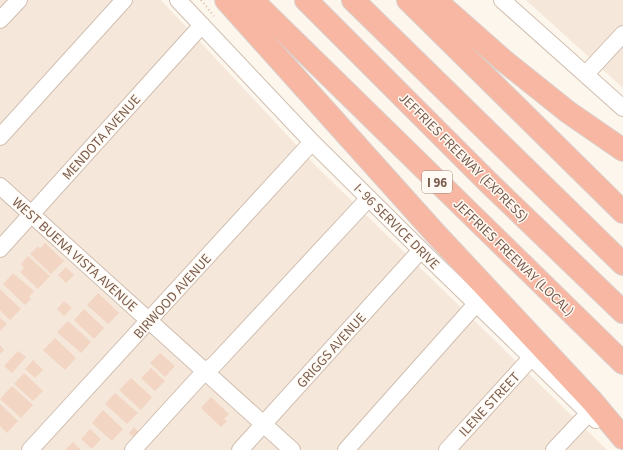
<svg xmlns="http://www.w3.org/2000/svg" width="623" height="450" font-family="'Source Sans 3',sans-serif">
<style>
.residential{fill:#f5e8da}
.building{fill:#f3d5c3}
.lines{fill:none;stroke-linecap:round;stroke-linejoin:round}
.minor-casing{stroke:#d1beb0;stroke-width:18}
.highway-casing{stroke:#dad1cd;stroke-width:24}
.path{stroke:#d9b8a5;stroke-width:2;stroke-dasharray:1 3;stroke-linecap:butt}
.minor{stroke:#fff;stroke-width:16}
.highway{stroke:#f7b7a3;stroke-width:22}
.labels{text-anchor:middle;stroke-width:3;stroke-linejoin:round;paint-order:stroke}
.shield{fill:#fffaf3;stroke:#a28b7f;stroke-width:1}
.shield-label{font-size:13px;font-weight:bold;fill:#7a5c4d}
.street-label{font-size:14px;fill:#7a5c4d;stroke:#fffaf3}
</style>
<rect width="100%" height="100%" fill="#fdf6ec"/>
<path class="residential" d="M 0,0 L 161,0 L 316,166 L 607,450 L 0,450 Z
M 526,0 L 623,0 L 623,88 Z"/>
<path class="building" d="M 45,243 L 64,261 L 51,274 L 30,254 L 38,246 L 40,249 Z
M 28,256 L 50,276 L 38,289 L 20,272 L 24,268 L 21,264 Z
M 66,267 L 74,275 L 66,283 L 58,275 Z
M 13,273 L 34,291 L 29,297 L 31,299 L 25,305 L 3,284 Z
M 0,289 L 21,309 L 10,320 L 0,310 Z
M 98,293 L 119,313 L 108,324 L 87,305 Z
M 64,301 L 72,308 L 64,316 L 57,309 Z
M 84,309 L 104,328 L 94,339 L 74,320 Z
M 0,318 L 7,324 L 0,331 Z
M 68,321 L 91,342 L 81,353 L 57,332 Z
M 55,338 L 76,358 L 65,370 L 43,350 Z
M 0,345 L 4,350 L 0,354 Z
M 18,351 L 26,357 L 12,373 L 4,366 Z
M 160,353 L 175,366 L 165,377 L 150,363 Z
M 33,360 L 43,370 L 35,378 L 25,369 Z
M 151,368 L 165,381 L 155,391 L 141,378 Z
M 24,373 L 43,391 L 33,401 L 14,384 Z
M 131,378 L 152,397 L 141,410 L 119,390 Z
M 12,386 L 33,405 L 21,418 L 0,399 Z
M 115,393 L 138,413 L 127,424 L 105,404 Z
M 211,397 L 229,414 L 224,419 L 227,421 L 221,427 L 201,408 Z
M 0,404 L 18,421 L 7,433 L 0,426 Z
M 103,410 L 123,429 L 112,441 L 92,423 Z
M 134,427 L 142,435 L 137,440 L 129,433 Z
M 90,429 L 101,439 L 92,449 L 81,439 Z
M 73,442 L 81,450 L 65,450 Z"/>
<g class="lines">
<defs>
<path id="minor" d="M 178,0 L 312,142 L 421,250 L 596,420
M 502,0 L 623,108
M 0,20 L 19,0
M 586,74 L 623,34
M 0,137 L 124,0
M 0,186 L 292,450
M 0,249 L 202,25
M 30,450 L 312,142
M 133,450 L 205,371 L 214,365 L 369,198
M 240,450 L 421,250
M 346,450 L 476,304
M 447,450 L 531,358
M 554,450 L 589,413"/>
<path id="highway" d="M 226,0 L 435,233 L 592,401 L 623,438
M 252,0 L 623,363
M 306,0 L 489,183 L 623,312
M 353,0 L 623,264
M 408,0 L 623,212
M 435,0 L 503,60 L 568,112 L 623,150"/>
</defs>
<use href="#minor" class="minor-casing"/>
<use href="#highway" class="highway-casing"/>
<path class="path" d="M 201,0 L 214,16"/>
<use href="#minor" class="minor"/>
<use href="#highway" class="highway"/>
</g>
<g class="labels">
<rect class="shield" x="422" y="171" width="30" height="22" rx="3"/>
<g class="shield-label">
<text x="437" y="187">I 96</text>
</g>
<g class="street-label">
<text transform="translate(101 137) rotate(-48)" y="5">MENDOTA AVENUE</text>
<text transform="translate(464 157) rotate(45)" y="5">JEFFRIES FREEWAY (EXPRESS)</text>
<text transform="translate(397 226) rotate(45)" y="5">I- 96 SERVICE DRIVE</text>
<text transform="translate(75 254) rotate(42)" y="5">WEST BUENA VISTA AVENUE</text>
<text transform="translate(514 257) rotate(44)" y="5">JEFFRIES FREEWAY (LOCAL)</text>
<text transform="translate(172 296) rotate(-48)" y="5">BIRWOOD AVENUE</text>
<text transform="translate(331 350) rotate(-48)" y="5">GRIGGS AVENUE</text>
<text transform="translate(489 404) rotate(-47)" y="5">ILENE STREET</text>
</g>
</g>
</svg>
